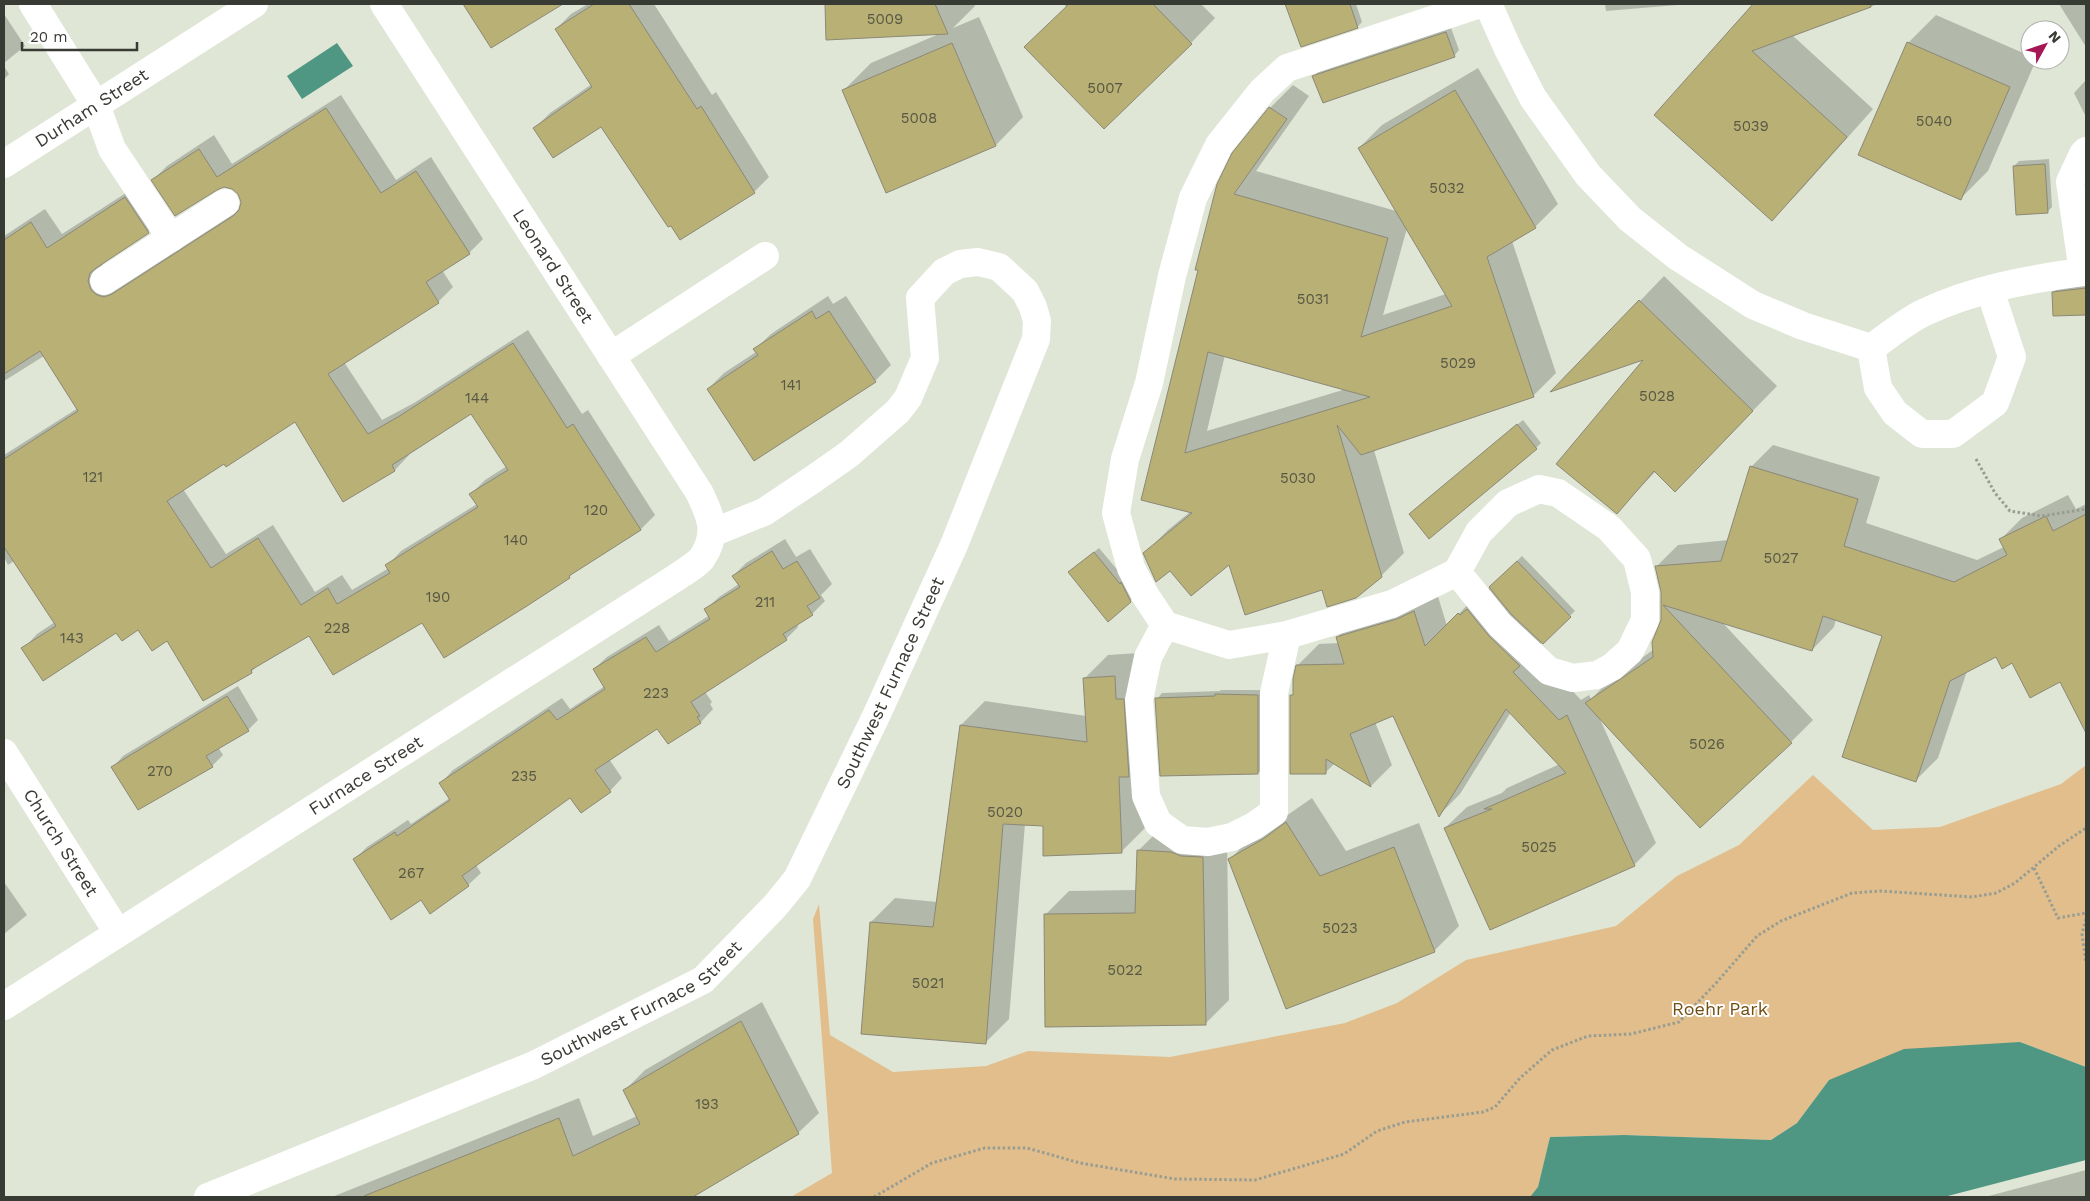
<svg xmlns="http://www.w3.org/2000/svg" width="2090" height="1201" font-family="'Work Sans',sans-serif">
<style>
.green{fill:#e2be8c}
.water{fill:#4f9683}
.pier{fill:#dfe6d5}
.shadow{fill:#0003;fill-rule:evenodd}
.building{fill:#b9b075;stroke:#8b8878;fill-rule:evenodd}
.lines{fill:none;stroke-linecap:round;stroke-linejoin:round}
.path{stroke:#989d91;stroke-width:3;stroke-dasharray:2.5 2.5;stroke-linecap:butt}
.minor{stroke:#fff;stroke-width:28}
.labels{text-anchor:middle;stroke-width:4;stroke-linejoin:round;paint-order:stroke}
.number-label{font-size:15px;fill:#585844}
.street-label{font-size:18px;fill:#383b34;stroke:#fff}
.park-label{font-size:18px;fill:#714e12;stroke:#fff}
</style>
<rect width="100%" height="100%" fill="#dfe6d5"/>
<path class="green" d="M 2086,765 L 2086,1067 L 2020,1042 L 1829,1080 L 1797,1123 L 1771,1140 L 1624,1135 L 1550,1137 L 1538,1188 L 1530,1197 L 791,1197 L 832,1173 L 813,919 L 819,904 L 830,1035 L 893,1072 L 986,1066 L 1028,1051 L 1170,1057 L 1345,1023 L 1397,1003 L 1466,960 L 1616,926 L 1677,876 L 1739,845 L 1813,775 L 1873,830 L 1940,827 L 2061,784 Z"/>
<path class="water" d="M 337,43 L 353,66 L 302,99 L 287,76 Z
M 2020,1042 L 2086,1067 L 2086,1197 L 1530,1197 L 1538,1187 L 1550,1137 L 1624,1135 L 1771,1140 L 1797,1123 L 1829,1080 L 1904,1049 Z"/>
<path class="pier" d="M 2086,1160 L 2086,1197 L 1944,1197 Z"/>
<path class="shadow" d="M 465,4 L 560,4 L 492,47 Z
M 588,4 L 654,4 L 712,95 L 716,92 L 769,177 L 754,192 L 601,125 L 535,128 L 550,113 L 592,84 L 556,29 L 571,14 Z
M 826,4 L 974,4 L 975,6 L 953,28 L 979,17 L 1023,117 L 996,145 L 887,192 L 843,91 L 871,63 L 939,34 L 827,39 Z
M 1064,4 L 1201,4 L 1215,18 L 1191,43 L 1066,7 Z
M 1286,4 L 1356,4 L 1362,22 L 1357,27 L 1294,29 Z
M 1605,4 L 1689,4 L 1606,11 Z
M 1755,4 L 1878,4 L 1792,35 L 1873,109 L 1799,192 L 1772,219 L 1656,115 Z
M 2059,4 L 2086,4 L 2086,47 Z
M 4,14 L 25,46 L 4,63 Z
M 1936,15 L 2030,56 L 2030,60 L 2036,60 L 1988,171 L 1961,198 L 1908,43 Z
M 1451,28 L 1459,50 L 1454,56 L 1314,76 L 1319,71 Z
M 4,66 L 9,74 L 4,79 Z
M 1478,68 L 1558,204 L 1535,227 L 1512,241 L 1556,373 L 1533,396 L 1374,450 L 1404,553 L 1381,576 L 1323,588 L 1229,562 L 1170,569 L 1145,553 L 1168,530 L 1190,512 L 1142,499 L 1199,269 L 1270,108 L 1293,85 L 1309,96 L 1256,171 L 1396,211 L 1359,148 L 1382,125 ZM 1407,228 L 1446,294 L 1383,315 ZM 1225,355 L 1346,389 L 1207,431 Z
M 2086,80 L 2086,117 L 2074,93 Z
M 341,95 L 396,180 L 431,157 L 483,239 L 469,253 L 442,270 L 453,287 L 438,302 L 344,362 L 382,420 L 414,403 L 528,330 L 582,414 L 588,410 L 655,515 L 641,529 L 576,570 L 569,577 L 422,621 L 309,635 L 260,663 L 251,672 L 138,629 L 117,631 L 23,649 L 37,634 L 55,622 L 14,561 L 8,565 L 4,557 L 4,455 L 78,408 L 44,356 L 4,381 L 4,236 L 45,209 L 62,234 L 140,184 L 163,218 L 148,232 L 104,261 L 102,266 L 128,280 L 241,208 L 242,202 L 239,193 L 232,188 L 153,180 L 167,166 L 214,135 L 232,164 ZM 472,412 L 507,466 L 485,480 L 471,494 L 477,504 L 401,551 L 387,566 L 389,568 L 352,590 L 342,575 L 315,592 L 273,525 L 226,554 L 183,489 L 296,420 L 344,500 L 395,470 L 409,455 L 408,454 Z
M 2049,159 L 2052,207 L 2047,212 L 2014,166 L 2019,161 Z
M 2086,269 L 2086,313 L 2054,315 L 2053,293 L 2075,271 Z
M 1664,276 L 1777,386 L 1700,465 L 1656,471 L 1616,513 L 1647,358 L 1640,301 Z
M 828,296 L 833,304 L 846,296 L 891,365 L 875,381 L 708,389 L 724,373 L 756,352 L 755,349 L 771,334 Z
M 1523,420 L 1541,443 L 1536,448 L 1415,509 Z
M 1773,445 L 1880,477 L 1866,523 L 1977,560 L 2004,547 L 2000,540 L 2022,518 L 2068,495 L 2076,509 L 2086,504 L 2086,683 L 2067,693 L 2061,680 L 1997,656 L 1967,671 L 1938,758 L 1916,780 L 1884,635 L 1836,619 L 1834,627 L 1812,650 L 1721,621 L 1813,720 L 1791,742 L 1599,717 L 1656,843 L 1634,865 L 1445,828 L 1467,807 L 1502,793 L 1507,788 L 1560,764 L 1511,712 L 1460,794 L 1439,815 L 1394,714 L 1375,722 L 1392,765 L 1371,786 L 1335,763 L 1325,773 L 1291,696 L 1295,692 L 1298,665 L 1319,644 L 1339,643 L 1337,637 L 1359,616 L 1436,590 L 1447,626 L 1480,592 L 1482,595 L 1522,556 L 1575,611 L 1534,650 L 1581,700 L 1589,695 L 1591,699 L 1609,681 L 1653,650 L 1662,620 L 1662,592 L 1656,567 L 1678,545 L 1729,540 L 1751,467 Z
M 785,539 L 796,557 L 810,549 L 832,584 L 821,595 L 825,601 L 812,614 L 797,624 L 798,627 L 786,639 L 705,692 L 712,702 L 710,704 L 713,709 L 701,722 L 669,742 L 657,727 L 609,759 L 622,778 L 610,791 L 570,796 L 476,865 L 481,873 L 468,885 L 421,898 L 354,860 L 367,847 L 408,820 L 411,824 L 450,798 L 441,783 L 453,770 L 562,698 L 570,709 L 605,686 L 594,669 L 607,657 L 659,625 L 669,641 L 710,615 L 706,609 L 719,597 L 739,584 L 733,576 L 746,563 Z
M 1099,548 L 1125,579 L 1136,596 L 1130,601 L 1075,567 Z
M 1139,653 L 1145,828 L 1121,852 L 1044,824 L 1025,824 L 1009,1019 L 985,1043 L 871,922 L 895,898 L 937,902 L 961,725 L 985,701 L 1086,716 L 1085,678 L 1108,655 Z
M 238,686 L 258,720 L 248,730 L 218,747 L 223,755 L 212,766 L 138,809 L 113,767 L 123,756 Z
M 1221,690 L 1263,690 L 1263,768 L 1258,773 L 1157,699 L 1162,693 L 1220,691 Z
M 1312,798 L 1346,851 L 1419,823 L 1459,926 L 1434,951 L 1230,859 L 1255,834 L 1289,814 Z
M 1162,827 L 1227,834 L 1229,1000 L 1205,1024 L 1045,915 L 1069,891 L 1137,890 L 1138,851 Z
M 4,882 L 27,915 L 4,934 Z
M 762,1002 L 819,1113 L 798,1133 L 691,1197 L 332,1197 L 579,1098 L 593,1136 L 637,1116 L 625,1090 L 645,1070 Z
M 2086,1170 L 2086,1197 L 1985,1197 Z"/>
<path class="building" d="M 463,4 L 563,4 L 491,48 Z
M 594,4 L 629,4 L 697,109 L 701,106 L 755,193 L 680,240 L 671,226 L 668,227 L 601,127 L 553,158 L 533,128 L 592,87 L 555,29 Z
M 825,4 L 935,4 L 948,34 L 826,40 Z
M 1069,4 L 1153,4 L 1192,44 L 1104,129 L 1024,47 Z
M 1285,4 L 1350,4 L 1358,28 L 1301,47 Z
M 1753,4 L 1871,4 L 1871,7 L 1752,51 L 1847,137 L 1772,221 L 1654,115 Z
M 1446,32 L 1455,57 L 1323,103 L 1312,76 Z
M 1907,42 L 2010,87 L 1961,200 L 1858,155 Z
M 952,43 L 996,146 L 886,193 L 842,90 Z
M 1455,90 L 1536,228 L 1487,257 L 1534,397 L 1361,455 L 1337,425 L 1382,577 L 1356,598 L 1327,607 L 1322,590 L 1245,615 L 1229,565 L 1191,596 L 1170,571 L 1156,582 L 1143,553 L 1192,513 L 1141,500 L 1198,270 L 1195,270 L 1217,184 L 1232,153 L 1269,107 L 1287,119 L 1234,194 L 1388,238 L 1361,337 L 1452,306 L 1358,148 ZM 1208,352 L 1308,380 L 1370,397 L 1185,453 Z
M 326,108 L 381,193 L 416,171 L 470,254 L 426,282 L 439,303 L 328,374 L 368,434 L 398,417 L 513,343 L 567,428 L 573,424 L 641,530 L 569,576 L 570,578 L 527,606 L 444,658 L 422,623 L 333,675 L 309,636 L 251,670 L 252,673 L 203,701 L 167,641 L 152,651 L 138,630 L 122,641 L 116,633 L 43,681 L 21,648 L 56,626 L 4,547 L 4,459 L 78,411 L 40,351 L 4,374 L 4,240 L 31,222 L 47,248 L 125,197 L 149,233 L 96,268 L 90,273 L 88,281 L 91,290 L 97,295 L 104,297 L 112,294 L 233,216 L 239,210 L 241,202 L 238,194 L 232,189 L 224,187 L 217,190 L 175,216 L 151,180 L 199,149 L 217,177 ZM 471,414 L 508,470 L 469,494 L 478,507 L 385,565 L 390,573 L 337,604 L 328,588 L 301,605 L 258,538 L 211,568 L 167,501 L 224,464 L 226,467 L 295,422 L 343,502 L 395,471 L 392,465 Z
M 2045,164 L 2048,213 L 2016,215 L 2013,166 Z
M 2086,288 L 2086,315 L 2053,316 L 2052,292 Z
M 1639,300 L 1753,411 L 1675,492 L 1654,471 L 1617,514 L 1556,464 L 1643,360 L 1550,392 Z
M 812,311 L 816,319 L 829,311 L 876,382 L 754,461 L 707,389 L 758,355 L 753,349 Z
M 1517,424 L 1537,449 L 1429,539 L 1409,514 Z
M 1750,466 L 1858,499 L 1844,546 L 1954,582 L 2007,555 L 1999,539 L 2046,516 L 2053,531 L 2086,514 L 2086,733 L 2060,682 L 2030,698 L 2012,663 L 2002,669 L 1996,657 L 1950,681 L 1916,782 L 1842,757 L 1882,636 L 1823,616 L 1812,651 L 1663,605 L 1792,743 L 1700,828 L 1585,703 L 1653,657 L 1652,642 L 1661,620 L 1661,592 L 1655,566 L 1721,561 Z
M 772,551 L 783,569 L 797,561 L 820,598 L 807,606 L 813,615 L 783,634 L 787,640 L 691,702 L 700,716 L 697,717 L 701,723 L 668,744 L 657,729 L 595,770 L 611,792 L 581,813 L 570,798 L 462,876 L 469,886 L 430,914 L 421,900 L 391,920 L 353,859 L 395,832 L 397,836 L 450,800 L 439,783 L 549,710 L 557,720 L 605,689 L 593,669 L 646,637 L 656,652 L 710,619 L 704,609 L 740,587 L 732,576 Z
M 1094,552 L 1120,584 L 1121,582 L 1131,602 L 1108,622 L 1068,572 Z
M 1517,561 L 1571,617 L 1543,644 L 1511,614 L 1489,587 Z
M 1467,609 L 1489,636 L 1520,666 L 1513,672 L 1559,720 L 1567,715 L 1635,866 L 1490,930 L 1444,828 L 1492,809 L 1484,809 L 1566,773 L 1506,709 L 1439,817 L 1393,716 L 1350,734 L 1371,787 L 1326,759 L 1326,774 L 1290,774 L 1290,695 L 1293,695 L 1293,679 L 1296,665 L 1344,664 L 1336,637 L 1397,619 L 1414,611 L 1425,646 L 1458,613 L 1460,615 Z
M 1115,676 L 1116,699 L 1124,699 L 1129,777 L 1119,777 L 1122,853 L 1043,856 L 1043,826 L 1003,824 L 986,1044 L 861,1034 L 870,922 L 933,927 L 960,725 L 1087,742 L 1083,678 Z
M 1215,694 L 1258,695 L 1258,774 L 1160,776 L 1155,698 L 1215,696 Z
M 227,696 L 249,731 L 206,756 L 213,767 L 138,810 L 111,767 Z
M 1286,822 L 1320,876 L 1394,847 L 1435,952 L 1286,1009 L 1228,859 L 1263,839 Z
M 1137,850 L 1171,852 L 1181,856 L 1203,857 L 1206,1025 L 1045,1027 L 1044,914 L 1135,913 Z
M 741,1021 L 799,1134 L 693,1197 L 364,1197 L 364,1196 L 559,1118 L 573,1156 L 640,1124 L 623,1090 Z"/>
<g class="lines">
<path class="path" d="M 1976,459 L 1995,493 L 2010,511 L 2042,516 L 2086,509
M 2034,868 L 2058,918 L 2086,913
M 2086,919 L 2082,934 L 2086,963
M 874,1197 L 932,1163 L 985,1148 L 1027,1148 L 1080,1163 L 1175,1179 L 1255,1180 L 1344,1154 L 1377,1131 L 1405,1122 L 1483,1112 L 1495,1107 L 1520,1078 L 1552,1050 L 1588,1036 L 1631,1034 L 1679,1022 L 1717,982 L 1757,936 L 1781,921 L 1852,893 L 1880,891 L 1972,897 L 1996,893 L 2015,883 L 2059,846 L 2086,828"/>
<g class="minor">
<path d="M 33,4 L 96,105 L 112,149 L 171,238"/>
<path d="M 1488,4 L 1508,49 L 1533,98 L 1588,175 L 1630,219 L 1678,257 L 1753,305 L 1803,326 L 1871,348 L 1878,388 L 1895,413 L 1922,434 L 1953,434 L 1995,403 L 2012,357 L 1990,290"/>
<path d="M 2086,151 L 2083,154 L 2070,182 L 2083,272 L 2086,272"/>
<path id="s1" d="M 4,164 L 254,4"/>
<path d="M 104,281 L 225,203"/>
<path d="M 1871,348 C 1888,336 1905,322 1923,313 C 1973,289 2029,279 2083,272"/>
<path d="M 611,356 L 765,256"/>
<path d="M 1539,489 L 1558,493 L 1609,528 L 1637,559 L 1645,592 L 1645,620 L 1630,651 L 1612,667 L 1597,675 L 1573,678 L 1549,671 L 1500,625 L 1457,572 L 1479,532 L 1508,503 Z"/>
<path d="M 1457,572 L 1392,604 L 1287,635 L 1229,645 L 1165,625 L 1145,595 L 1131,568 L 1116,513 L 1125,459 L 1149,383 L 1172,276 L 1193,198 L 1219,145 L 1262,91 L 1287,68 L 1480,4"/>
<path d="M 1165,625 L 1148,657 L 1139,700 L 1146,796 L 1158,823 L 1182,840 L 1208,842 L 1232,837 L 1254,826 L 1274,812 L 1274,693 L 1287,635"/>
<path id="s2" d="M 4,753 L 118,933"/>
<path id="s3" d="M 4,1006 L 677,577 C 685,571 697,565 702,558 C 719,533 710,515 699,492 L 384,4"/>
<path id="s4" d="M 208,1197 L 534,1065 L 703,980 L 775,906 L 797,879 L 877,714 L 954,545 L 1036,339 L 1037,321 L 1033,307 L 1025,291 L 999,267 L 978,262 L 960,264 L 944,272 L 920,298 L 925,358 L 908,398 L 898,411 L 849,454 L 812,480 L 764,512 L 712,533"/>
</g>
</g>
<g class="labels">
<g class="number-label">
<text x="885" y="24">5009</text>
<text x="1105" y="93">5007</text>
<text x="919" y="123">5008</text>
<text x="1934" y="126">5040</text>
<text x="1751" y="131">5039</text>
<text x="1447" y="193">5032</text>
<text x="1313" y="304">5031</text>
<text x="1458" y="368">5029</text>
<text x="791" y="390">141</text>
<text x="1657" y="401">5028</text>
<text x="477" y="403">144</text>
<text x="93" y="482">121</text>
<text x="1298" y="483">5030</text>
<text x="596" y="515">120</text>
<text x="516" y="545">140</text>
<text x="1781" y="563">5027</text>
<text x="438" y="602">190</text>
<text x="765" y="607">211</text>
<text x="337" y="633">228</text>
<text x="72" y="643">143</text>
<text x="656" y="698">223</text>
<text x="1707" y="749">5026</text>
<text x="160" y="776">270</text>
<text x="524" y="781">235</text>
<text x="1005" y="817">5020</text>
<text x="1539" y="852">5025</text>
<text x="411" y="878">267</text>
<text x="1340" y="933">5023</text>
<text x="1125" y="975">5022</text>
<text x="928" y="988">5021</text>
<text x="707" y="1109">193</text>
</g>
<g class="street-label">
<text dy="6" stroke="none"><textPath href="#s1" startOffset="104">Durham Street</textPath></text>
<text transform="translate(553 266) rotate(57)" y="6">Leonard Street</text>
<text dy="6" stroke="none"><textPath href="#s4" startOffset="896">Southwest Furnace Street</textPath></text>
<text dy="6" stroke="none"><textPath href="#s3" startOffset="429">Furnace Street</textPath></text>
<text dy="6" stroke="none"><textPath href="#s2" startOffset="106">Church Street</textPath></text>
<text dy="6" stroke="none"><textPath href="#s4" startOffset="476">Southwest Furnace Street</textPath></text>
</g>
<g class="park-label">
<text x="1720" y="1015">Roehr Park</text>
</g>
</g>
<rect width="2090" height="1201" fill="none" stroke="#383b34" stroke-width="10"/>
<g transform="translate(2045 45) rotate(50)"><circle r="24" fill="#ffffff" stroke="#afb1ae"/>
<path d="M0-4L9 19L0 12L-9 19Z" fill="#a61756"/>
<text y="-8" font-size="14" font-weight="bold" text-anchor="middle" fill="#383b34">N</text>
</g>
<path d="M22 42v8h115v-8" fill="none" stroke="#383b34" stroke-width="2.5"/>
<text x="30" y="42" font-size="15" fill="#383b34" stroke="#ffffff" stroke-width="4" paint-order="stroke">20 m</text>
</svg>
